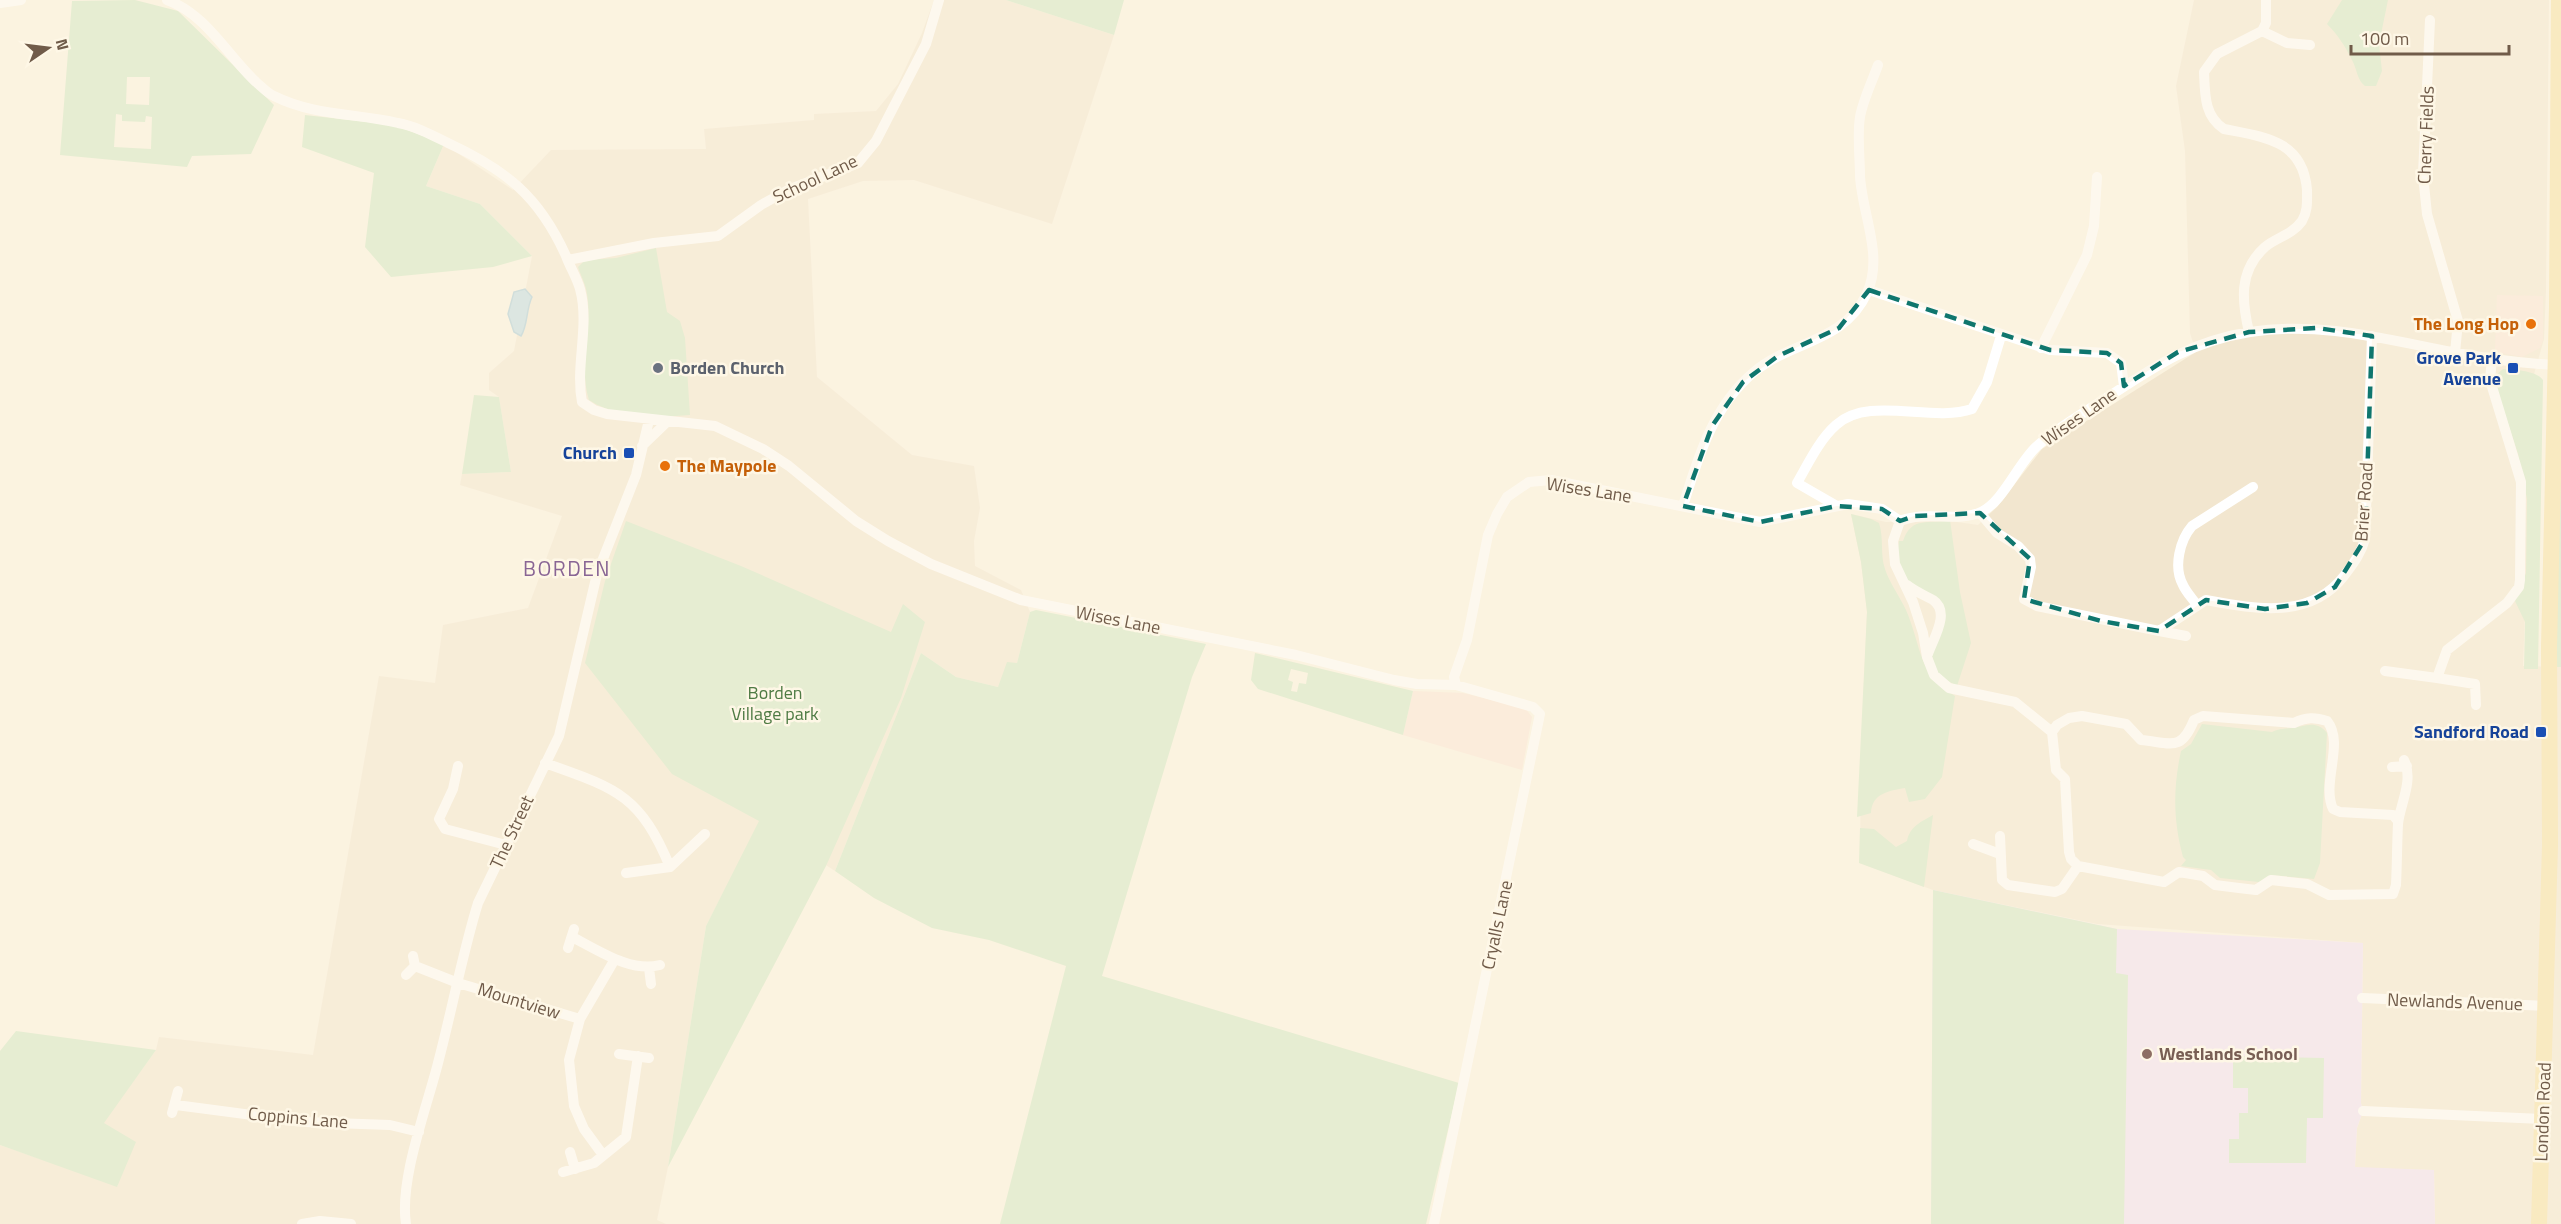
<svg xmlns="http://www.w3.org/2000/svg" width="2561" height="1224" font-family="'Titillium Web',sans-serif">
<style>
.residential{fill:#f2e6cf}
.commercial{fill:#fbe4d4}
.education{fill:#f0ddf7}
.green{fill:#cce7c0;fill-rule:evenodd}
.water{fill:#b6d8e3;stroke:#9dc6d4;stroke-width:1.5}
.lines{fill:none;stroke-linecap:round;stroke-linejoin:round}
.minor{stroke:#fff;stroke-width:10}
.primary{stroke:#f7df9b;stroke-width:16}
.marked{fill:none;stroke:#0f766e;stroke-width:4.5;stroke-dasharray:12 8;stroke-linejoin:round}
.food-dot{fill:#e8710a;stroke:#fef7e6;stroke-width:2}
.worship-dot{fill:#6b7280;stroke:#fef7e6;stroke-width:2}
.transit-dot{fill:#1a4fb4;stroke:#fef7e6;stroke-width:2}
.education-dot{fill:#8d6e63;stroke:#fef7e6;stroke-width:2}
.labels{text-anchor:middle;stroke-width:5;stroke-linejoin:round;paint-order:stroke}
.street-label{font-size:18px;fill:#705b49;stroke:#fef7e6}
.food-label{font-size:18px;font-weight:bold;fill:#c56008;stroke:#fef7e6;text-anchor:end}
.transit-label{font-size:18px;font-weight:bold;fill:#164399;stroke:#fef7e6;text-anchor:end}
.worship-label{font-size:18px;font-weight:bold;fill:#5b616d;stroke:#fef7e6;text-anchor:start}
.park-label{font-size:18px;fill:#4f7b44;stroke:#fef7e6}
.education-label{font-size:18px;font-weight:bold;fill:#785e54;stroke:#fef7e6;text-anchor:start}
.quarter-label{font-size:21px;letter-spacing:1.5px;fill:#896594;stroke:#fef7e6}
</style>
<rect width="100%" height="100%" fill="#fbf3e0"/>
<path class="residential" d="M 934,0 L 1006,0 L 1114,35 L 1052,224 L 914,180 L 863,181 L 808,199 L 817,377 L 912,455 L 974,466 L 980,508 L 974,541 L 975,566 L 1021,590 L 1030,612 L 1017,663 L 998,687 L 956,677 L 921,653 L 835,871 L 760,822 L 706,926 L 668,1167 L 657,1220 L 666,1224 L 0,1224 L 0,1145 L 118,1186 L 103,1123 L 156,1050 L 159,1037 L 313,1055 L 379,676 L 435,683 L 443,625 L 528,608 L 562,516 L 460,485 L 462,474 L 511,472 L 499,397 L 489,390 L 489,373 L 514,351 L 532,256 L 480,204 L 426,186 L 444,144 L 513,190 L 551,150 L 706,149 L 704,129 L 814,120 L 814,114 L 876,111 L 898,84 L 922,33 Z
M 2194,0 L 2549,0 L 2546,291 L 2544,339 L 2534,374 L 2523,666 L 2561,667 L 2561,1224 L 2435,1224 L 2434,1170 L 2355,1168 L 2357,1128 L 2363,1111 L 2361,1103 L 2363,943 L 2097,924 L 1933,890 L 1860,863 L 1861,751 L 1867,612 L 1861,562 L 1851,514 L 1886,522 L 1950,521 L 1978,525 L 1997,507 L 2042,449 L 2196,352 L 2190,333 L 2185,151 L 2176,86 Z"/>
<path class="commercial" d="M 2497,295 L 2543,296 L 2543,340 L 2540,348 L 2522,357 L 2501,353 L 2495,349 Z
M 1413,691 L 1463,693 L 1525,708 L 1532,717 L 1522,770 L 1403,735 Z"/>
<path class="education" d="M 1933,890 L 2117,929 L 2363,943 L 2361,1103 L 2363,1111 L 2357,1128 L 2355,1167 L 2434,1170 L 2435,1224 L 1931,1224 Z"/>
<path class="green" d="M 135,0 L 178,11 L 274,105 L 251,154 L 192,156 L 187,167 L 60,155 L 72,1 ZM 127,77 L 150,77 L 149,105 L 126,104 ZM 116,114 L 122,115 L 122,121 L 145,122 L 146,116 L 152,117 L 151,149 L 114,147 Z
M 1006,0 L 1124,0 L 1114,35 Z
M 2342,0 L 2388,0 L 2379,44 L 2382,71 L 2376,86 L 2365,86 C 2357,80 2357,69 2352,60 C 2345,46 2338,35 2327,24 Z
M 305,115 L 394,125 L 444,144 L 426,186 L 480,204 L 532,256 L 493,267 L 391,277 L 365,247 L 374,173 L 302,147 Z
M 656,248 L 667,312 L 680,321 L 685,338 L 690,415 C 658,418 616,418 589,400 C 578,366 593,329 587,294 C 586,285 581,276 578,267 L 585,260 L 616,258 Z
M 2561,263 L 2561,667 L 2556,667 Z
M 2503,369 C 2514,369 2537,371 2543,380 L 2538,669 L 2524,669 L 2525,622 L 2515,601 L 2526,573 L 2527,499 L 2518,454 L 2496,387 L 2496,375 Z
M 474,395 L 499,397 L 511,472 L 462,474 Z
M 1851,514 L 1871,519 L 1879,523 C 1884,538 1880,555 1885,569 C 1889,582 1900,597 1906,610 C 1922,647 1917,673 1955,696 L 1942,777 L 1925,799 L 1909,802 L 1905,788 C 1889,791 1872,793 1871,813 L 1857,817 L 1867,612 L 1861,562 Z
M 1950,520 L 1960,592 L 1971,643 L 1957,686 L 1937,675 L 1932,656 L 1944,615 C 1920,594 1892,577 1899,541 L 1903,541 C 1912,515 1929,525 1950,520 Z
M 626,521 L 741,566 L 891,632 L 903,604 L 925,622 L 901,698 L 826,866 L 668,1167 L 706,926 L 759,821 L 672,774 L 585,663 L 605,581 Z
M 1036,610 L 1206,644 L 1192,677 L 1102,976 L 1459,1083 L 1426,1224 L 1000,1224 L 1066,966 L 989,940 L 932,928 L 874,898 L 835,871 L 921,653 L 956,677 L 998,687 L 1007,662 L 1017,663 L 1030,612 Z
M 1255,653 L 1413,691 L 1403,735 L 1258,689 L 1251,680 ZM 1291,669 L 1308,673 L 1306,684 L 1299,683 L 1297,692 L 1291,691 L 1293,682 L 1288,680 Z
M 2202,724 L 2272,732 C 2279,729 2283,729 2291,728 C 2304,727 2316,719 2327,733 L 2320,863 L 2314,879 L 2271,875 L 2259,882 L 2220,878 L 2211,870 L 2181,866 L 2186,860 L 2183,857 C 2173,820 2173,788 2181,751 L 2191,744 Z
M 1933,815 L 1924,887 L 1859,863 L 1860,828 L 1874,829 L 1896,847 L 1907,841 C 1910,826 1921,822 1933,815 Z
M 1933,890 L 2117,929 L 2116,973 L 2128,975 L 2124,1224 L 1931,1224 Z
M 16,1031 L 156,1050 L 104,1123 L 136,1142 L 117,1187 L 0,1145 L 0,1051 Z
M 2233,1056 L 2324,1058 L 2323,1118 L 2307,1118 L 2306,1163 L 2229,1163 L 2229,1139 L 2239,1139 L 2239,1113 L 2248,1113 L 2248,1088 L 2233,1088 Z"/>
<path class="water" d="M 525,289 L 532,297 C 526,309 528,325 521,336 L 514,332 L 508,314 L 514,292 Z"/>
<g class="lines">
<path class="minor" d="M 167,0 C 206,14 227,55 256,82 C 262,87 267,93 274,96 C 314,116 355,113 398,123 C 415,126 432,135 448,143 C 506,170 539,196 566,256 C 570,267 577,278 580,289 C 590,326 575,365 582,402 L 594,410 L 607,414 L 715,426 L 763,449 L 789,466 L 856,521 L 888,541 L 931,564 L 1021,600 L 1296,655 L 1394,680 L 1417,684 L 1456,685 L 1454,677 L 1467,640 L 1488,535 L 1497,514 L 1507,497 L 1529,482 L 1551,480 L 1760,522 L 1848,504 L 1882,509 L 1900,521
M 0,3 L 21,0
M 2430,20 L 2423,175 L 2427,214 L 2458,321 L 2455,353
M 2262,31 L 2287,43 L 2310,45
M 568,260 L 654,243 L 718,236 L 761,205 L 788,190 L 858,163 L 876,141 L 926,44 L 939,0
M 1869,290 L 2050,350 L 2107,353 L 2121,363 L 2124,386
M 2249,332 C 2242,302 2238,271 2265,247 C 2277,237 2292,235 2302,221 C 2308,211 2307,201 2307,190 C 2303,140 2264,137 2224,129 C 2204,116 2205,94 2204,72 L 2217,54 L 2262,31 L 2266,23 L 2266,0
M 2041,348 L 2087,255 L 2094,226 L 2097,177
M 642,446 L 667,422
M 1683,506 C 1698,457 1713,406 1754,372 C 1792,340 1844,343 1867,293 C 1884,256 1862,214 1860,176 C 1860,158 1857,135 1860,117 C 1863,100 1872,82 1878,65
M 1837,506 L 1797,483 C 1808,464 1819,440 1836,425 C 1869,395 1931,423 1972,409 L 1987,382 L 2001,336
M 1980,513 L 1997,533 L 2018,546 L 2030,559 L 2031,567 L 2024,599 L 2037,606 L 2159,631 L 2206,600 C 2255,609 2310,620 2344,576 C 2353,564 2361,554 2365,539 L 2372,336
M 1900,521 L 1893,541 L 1895,564 L 1913,602 L 1923,633 L 1927,657 L 1934,675 L 1949,688 L 2015,702 L 2052,732 L 2057,725 L 2069,718 L 2082,716 L 2126,724 L 2141,740 C 2172,743 2181,752 2194,720 L 2203,716 L 2294,723 C 2306,717 2315,717 2327,721 C 2345,743 2321,783 2333,809 L 2340,812 L 2393,815 L 2398,821
M 1900,521 C 1927,510 1957,523 1981,512 C 2002,503 2018,464 2036,447 C 2055,430 2078,416 2099,403 C 2151,369 2187,342 2250,332 C 2319,321 2384,339 2452,352 C 2486,359 2520,363 2555,365
M 1907,585 C 1916,592 1924,595 1933,600 C 1951,612 1933,639 1928,654
M 2197,605 C 2192,598 2186,592 2183,585 C 2173,567 2180,540 2192,526 L 2253,487
M 2159,631 L 2186,636
M 2385,671 L 2437,678
M 2476,705 L 2475,684 L 2437,678 L 2447,650 L 2507,603 L 2519,587 L 2520,580 L 2521,482 L 2493,390 L 2490,380 L 2492,359
M 2052,732 L 2056,770 L 2065,779 L 2069,852 L 2071,859 L 2078,866 L 2164,882 L 2179,872 L 2203,876 L 2215,885 L 2239,888 L 2256,890 L 2271,880 L 2307,884 L 2329,895 L 2393,894 L 2396,885 C 2397,865 2397,844 2398,824 C 2400,804 2414,781 2404,760
M 545,763 C 615,788 640,794 670,867
M 458,766 L 453,789 L 439,819 L 445,829 L 506,845
M 2392,767 L 2407,766
M 2000,836 L 2002,880 L 2008,885 L 2055,892 L 2062,889 L 2078,866
M 1973,844 L 2000,854
M 626,873 L 670,867 L 705,834
M 572,937 C 598,950 631,973 660,965
M 568,948 L 574,929
M 415,966 L 458,983 L 580,1019
M 649,968 L 651,984
M 406,975 L 415,966 L 413,956
M 2362,998 L 2547,1006
M 619,1054 L 649,1058
M 176,1105 L 305,1122 L 390,1125 L 419,1132
M 2363,1111 L 2542,1119
M 172,1113 L 178,1091
M 570,1152 L 575,1169
M 603,1155 L 584,1129 L 574,1106 L 569,1060 L 580,1019 L 615,959
M 563,1172 L 594,1163 L 626,1137 L 638,1056
M 302,1224 L 320,1221 L 351,1224
M 406,1224 C 399,1180 427,1107 438,1063 C 452,1010 462,955 478,903 L 559,736 L 597,574 L 636,475 L 649,420
M 1434,1224 L 1540,714 L 1533,707 L 1456,685"/>
<path class="primary" d="M 2539,1224 L 2550,845 L 2549,647 L 2557,307 L 2559,0"/>
</g>
<path d="M0 0H2561V1224H0ZM 1869,290 L 2050,350 L 2107,353 L 2121,363 L 2124,386 L 2178,352 L 2249,332 L 2317,328 L 2372,336 L 2365,539 L 2335,587 L 2307,603 L 2265,609 L 2206,600 L 2159,631 L 2101,621 L 2024,599 L 2030,559 L 1980,513 L 1914,516 L 1900,521 L 1882,509 L 1837,506 L 1760,522 L 1683,506 L 1712,426 L 1743,382 L 1778,356 L 1839,328 Z" fill="#fbf3e0" fill-opacity=".55" fill-rule="evenodd"/>
<path class="marked" d="M 1869,290 L 2050,350 L 2107,353 L 2121,363 L 2124,386 L 2178,352 L 2249,332 L 2317,328 L 2372,336 L 2365,539 L 2335,587 L 2307,603 L 2265,609 L 2206,600 L 2159,631 L 2101,621 L 2024,599 L 2030,559 L 1980,513 L 1914,516 L 1900,521 L 1882,509 L 1837,506 L 1760,522 L 1683,506 L 1712,426 L 1743,382 L 1778,356 L 1839,328 Z"/>
<g class="food-dot">
<circle cx="2531" cy="324" r="6"/>
<circle cx="665" cy="466" r="6"/>
</g>
<circle class="worship-dot" cx="658" cy="368" r="6"/>
<g class="transit-dot">
<rect x="2507" y="362" width="12" height="12" rx="3"/>
<rect x="623" y="447" width="12" height="12" rx="3"/>
<rect x="2535" y="726" width="12" height="12" rx="3"/>
</g>
<circle class="education-dot" cx="2147" cy="1054" r="6"/>
<g class="labels">
<g class="street-label">
<text transform="translate(2426 135) rotate(-88)" y="6">Cherry Fields</text>
<text transform="translate(815 179) rotate(-25)" y="6">School Lane</text>
<text transform="translate(2079 417) rotate(-35)" y="6">Wises Lane</text>
<text transform="translate(1589 490) rotate(9)" y="6">Wises Lane</text>
<text transform="translate(2364 502) rotate(-86)" y="6">Brier Road</text>
<text transform="translate(1118 620) rotate(11)" y="6">Wises Lane</text>
<text transform="translate(512 832) rotate(-65)" y="6">The Street</text>
<text transform="translate(1497 925) rotate(-78)" y="6">Cryalls Lane</text>
<text transform="translate(519 1001) rotate(17)" y="6">Mountview</text>
<text transform="translate(2455 1002) rotate(2)" y="6">Newlands Avenue</text>
<text transform="translate(2543 1112) rotate(-88)" y="6">London Road</text>
<text transform="translate(298 1118) rotate(5)" y="6">Coppins Lane</text>
</g>
<g class="food-label">
<text x="2519" y="330">The Long Hop</text>
<text x="677" y="472" text-anchor="start">The Maypole</text>
</g>
<g class="transit-label">
<text x="2501" y="364">Grove Park<tspan x="2501" dy="21">Avenue</tspan></text>
<text x="617" y="459">Church</text>
<text x="2529" y="738">Sandford Road</text>
</g>
<g class="worship-label">
<text x="670" y="374">Borden Church</text>
</g>
<g class="park-label">
<text x="775" y="699">Borden<tspan x="775" dy="21">Village park</tspan></text>
</g>
<g class="education-label">
<text x="2159" y="1060">Westlands School</text>
</g>
<g class="quarter-label">
<text x="567" y="576">BORDEN</text>
</g>
</g>
<g transform="translate(48 48) rotate(76)" stroke="#fef7e6" stroke-width="4.5" paint-order="stroke">
<path d="M0-4.5L10 22L0 15L-10 22Z" fill="#705b49"/>
<text y="-9" font-size="16" font-weight="bold" text-anchor="middle" fill="#705b49">N</text>
</g>
<path d="M2351 45v9h158v-9" fill="none" stroke="#705b49" stroke-width="3"/>
<text x="2360" y="45" font-size="18" fill="#705b49" stroke="#fef7e6" stroke-width="4.5" paint-order="stroke">100 m</text>
</svg>
